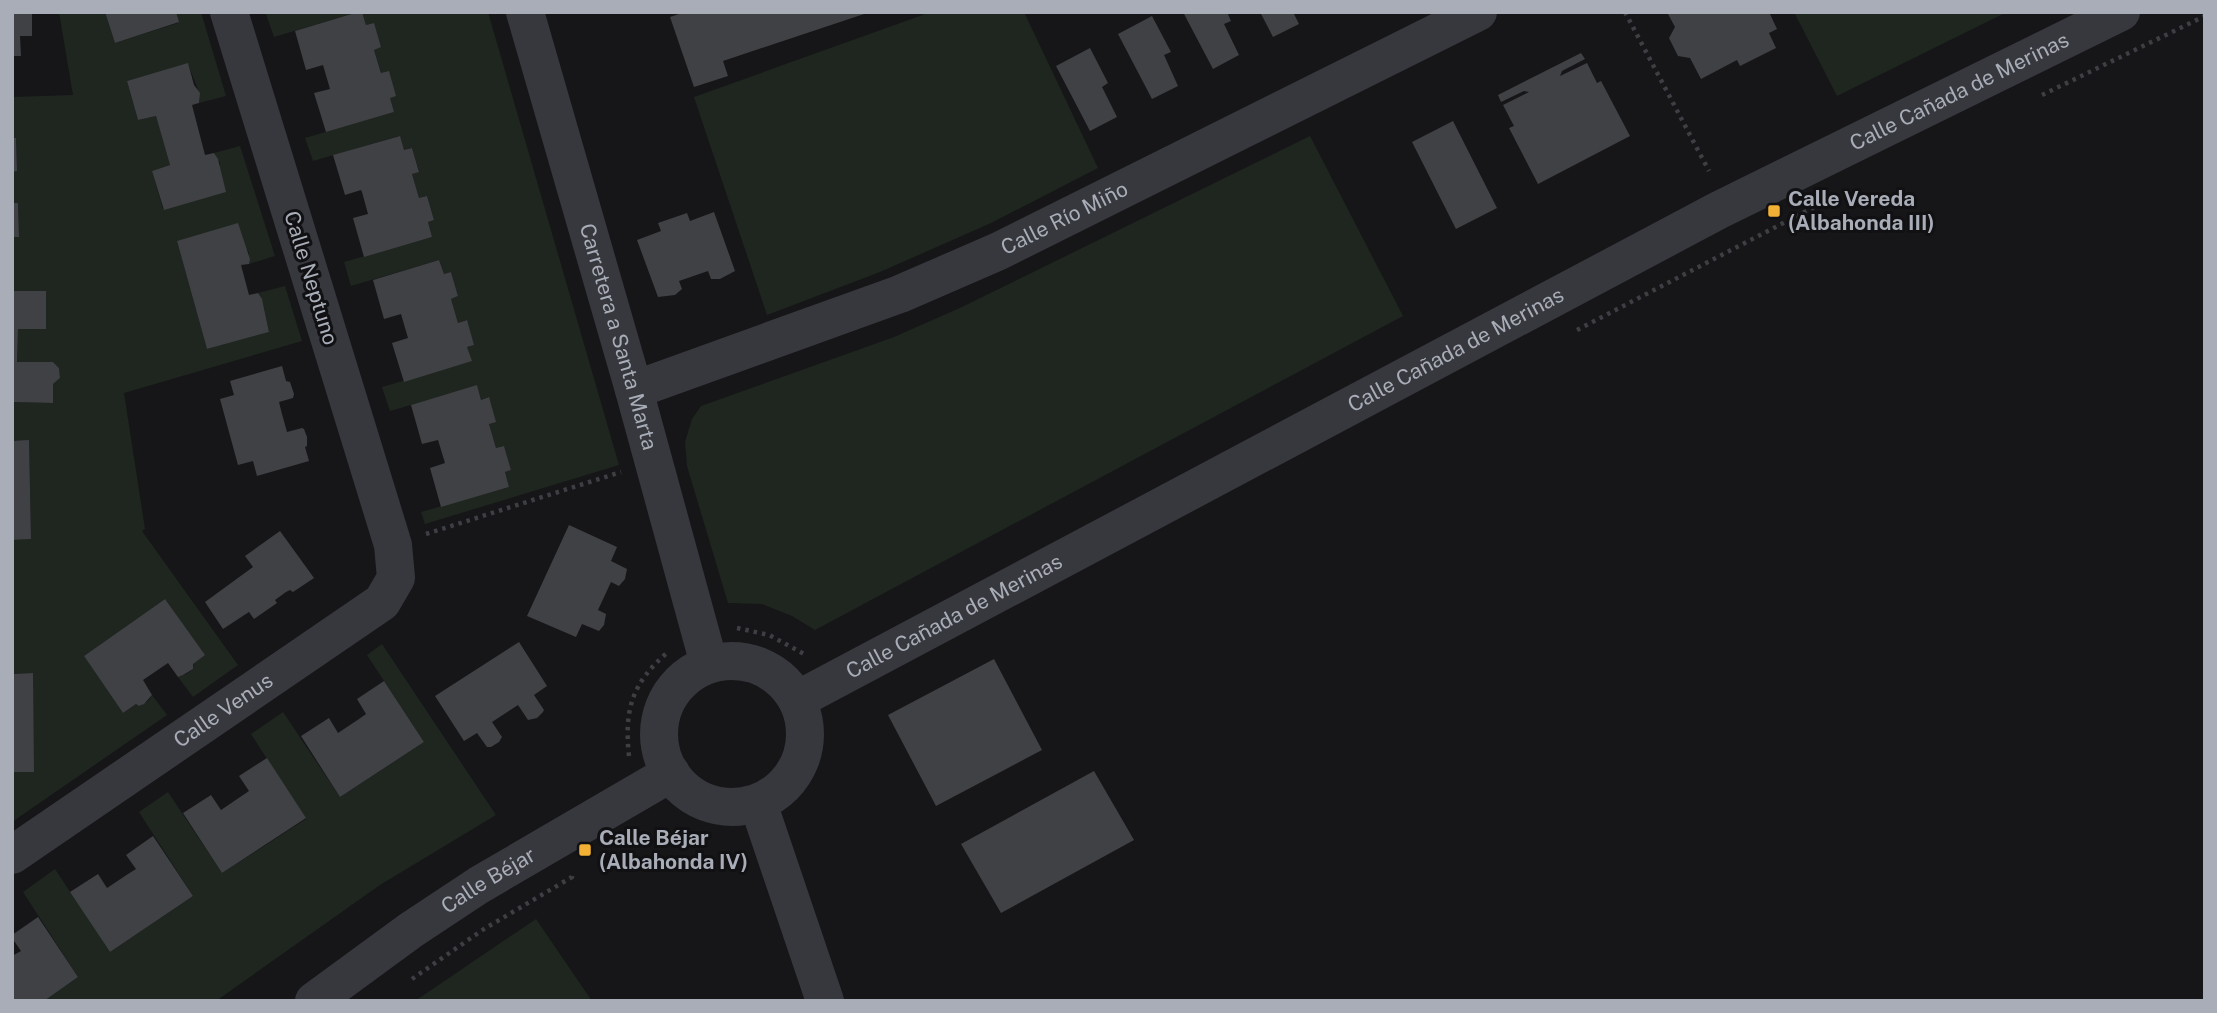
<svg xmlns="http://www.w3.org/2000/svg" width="2217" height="1013" font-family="'Public Sans',sans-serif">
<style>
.green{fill:#1e261f}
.building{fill:#404145}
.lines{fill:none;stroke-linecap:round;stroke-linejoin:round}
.path{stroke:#3d3f44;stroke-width:4.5;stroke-dasharray:3.5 5;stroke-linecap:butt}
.street{stroke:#37383d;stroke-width:38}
.poi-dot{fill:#f2b134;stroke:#111113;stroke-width:2.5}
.labels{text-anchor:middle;stroke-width:6;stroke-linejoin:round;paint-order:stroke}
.street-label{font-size:21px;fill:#a8adb8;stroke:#111113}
.poi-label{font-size:21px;font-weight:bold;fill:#a8adb8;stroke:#111113;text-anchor:start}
</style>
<rect width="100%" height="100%" fill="#161618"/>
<path class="green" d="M 59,12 L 105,12 L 115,43 L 178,23 L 176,12 L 201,12 L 226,96 L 199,103 C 201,91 192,76 188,64 L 127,81 L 138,120 L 156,116 L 170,165 L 152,171 L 163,209 L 219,170 L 220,163 L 214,153 L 240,146 L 275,256 L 249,264 L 249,253 L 244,245 L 177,241 L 207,349 L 269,332 C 266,320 265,304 258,293 L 285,286 L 302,341 L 124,393 L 145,529 L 142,531 L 238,665 L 193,697 L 178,677 L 188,673 L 193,669 L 195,643 L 165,599 L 84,656 L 123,713 L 136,704 L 140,706 L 149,700 L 152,695 L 167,715 L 12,822 L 12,772 L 33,772 L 33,673 L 12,674 L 12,540 L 31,539 L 29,441 L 12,441 L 12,402 L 53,403 L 53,384 L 60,378 L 59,368 L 53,362 L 17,362 L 18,329 L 46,328 L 46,292 L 12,291 L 12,237 L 19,236 L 18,204 L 12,203 L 12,172 L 17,171 L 16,138 L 12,138 L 12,97 L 73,95 Z
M 271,12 L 358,12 L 274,37 L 266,14 Z
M 362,12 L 488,12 L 619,465 L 425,524 L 421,512 L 509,487 L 505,472 L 511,470 L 504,446 L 496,448 L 489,424 L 488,397 L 481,400 L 477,386 L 390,411 L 382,387 L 471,361 L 467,347 L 473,345 L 466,320 L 458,323 L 451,299 L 458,296 L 451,272 L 444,274 L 439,260 L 351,286 L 344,262 L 432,237 L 428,222 L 434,220 L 427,196 L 419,198 L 412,174 L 419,171 L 412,148 L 404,150 L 399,136 L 313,161 L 305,138 L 394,112 L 374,50 L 374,23 L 366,25 Z
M 931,12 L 1024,12 L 1098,168 L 991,223 L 880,272 L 767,315 L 694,97 Z
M 1794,12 L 2007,12 L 1837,96 Z
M 1310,136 L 1403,316 L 815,630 L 792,616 L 762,604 L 728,603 L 687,466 L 685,442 L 692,419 L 701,406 L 894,337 L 962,307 Z
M 382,644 L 496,815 L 380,885 L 216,1001 L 44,1001 L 78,977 L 23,892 L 55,869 L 110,952 L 193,896 L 139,812 L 168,792 L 222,873 L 306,819 L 251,734 L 283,712 L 340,797 L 424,742 L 367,655 Z
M 536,919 L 592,1001 L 415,1001 Z"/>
<path class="building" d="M 12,12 L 32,12 L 32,36 L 20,36 L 21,56 L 12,56 Z
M 105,12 L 176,12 L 179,22 L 115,43 Z
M 358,12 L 362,12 L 366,25 L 374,23 L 381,47 L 374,50 L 381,73 L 389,71 L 396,96 L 390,98 L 394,112 L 326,132 L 314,93 L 330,89 L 323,65 L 306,70 L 295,31 Z
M 685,12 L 699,14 L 867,13 L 723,61 L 728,76 L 694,87 L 670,17 Z
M 1183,12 L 1227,12 L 1231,21 L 1224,24 L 1239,55 L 1213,69 Z
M 1260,12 L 1293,12 L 1299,24 L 1273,37 Z
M 1667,12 L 1769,12 L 1777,29 L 1769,33 L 1776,48 L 1740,66 L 1737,60 L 1701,79 L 1690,58 L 1678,56 L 1669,38 L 1675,27 Z
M 1152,16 L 1171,52 L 1164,55 L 1178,86 L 1152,99 L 1118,34 Z
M 1090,48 L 1108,83 L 1102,87 L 1117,117 L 1090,131 L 1056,66 Z
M 1581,53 L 1585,59 L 1562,71 L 1560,76 L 1587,63 L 1597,83 L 1601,81 L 1630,136 L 1538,184 L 1509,128 L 1514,126 L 1503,105 L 1529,92 L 1524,91 L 1501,102 L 1498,95 Z
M 188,63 L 194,85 L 200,93 L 199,103 L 192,105 L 205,155 L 214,153 L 218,159 L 226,192 L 164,210 L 152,171 L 170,165 L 156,116 L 138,120 L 127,81 Z
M 1453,121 L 1497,208 L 1456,229 L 1412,142 Z
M 400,136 L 404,150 L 412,148 L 419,172 L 412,174 L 419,198 L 427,196 L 434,220 L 428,222 L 432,237 L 364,257 L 353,218 L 368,214 L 362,192 L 361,190 L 345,195 L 333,155 Z
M 12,138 L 16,138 L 17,171 L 12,172 Z
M 12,203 L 18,203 L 19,237 L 12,237 Z
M 714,212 L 735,271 L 720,279 L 711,279 L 708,271 L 679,281 L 682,289 L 675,295 L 658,297 L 637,240 L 661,231 L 658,223 L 687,213 L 690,221 Z
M 238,223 L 250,259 L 249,264 L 241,265 L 249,295 L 258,293 L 262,299 L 269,332 L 207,349 L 177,241 Z
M 439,260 L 444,274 L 451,272 L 458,296 L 451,299 L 458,323 L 467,320 L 474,345 L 467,347 L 472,361 L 404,382 L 392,343 L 408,338 L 401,314 L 384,319 L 373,280 Z
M 12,291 L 46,291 L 46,329 L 18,329 L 17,362 L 53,362 L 59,368 L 60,378 L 53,384 L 53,403 L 12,402 Z
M 282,366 L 286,381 L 290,382 L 294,394 L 293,398 L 279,402 L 282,414 L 287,432 L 302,428 L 304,429 L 307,437 L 307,446 L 305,447 L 309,461 L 257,476 L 253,461 L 238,465 L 220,399 L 234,395 L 230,381 Z
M 477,385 L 481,400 L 489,397 L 496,422 L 489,424 L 496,448 L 504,446 L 511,470 L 505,472 L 509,487 L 441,507 L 430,468 L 445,463 L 438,440 L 422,444 L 411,405 Z
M 29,440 L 31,539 L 12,540 L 12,441 Z
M 569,525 L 617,547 L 611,561 L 627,569 L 625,579 L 619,586 L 611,582 L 598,610 L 606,614 L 604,625 L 599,631 L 582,624 L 576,637 L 527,616 Z
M 280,531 L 314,578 L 293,592 L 290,590 L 286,592 L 275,600 L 277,603 L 254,619 L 249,612 L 223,629 L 205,602 L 253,567 L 245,556 Z
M 165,599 L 205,655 L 193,664 L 193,669 L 183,675 L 178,677 L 168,663 L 143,680 L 152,695 L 144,704 L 139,706 L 136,704 L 123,713 L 84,656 Z
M 519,642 L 547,686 L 534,695 L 544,710 L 543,712 L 537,718 L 528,720 L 518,705 L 492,722 L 502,737 L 499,742 L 491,747 L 487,747 L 477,733 L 464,741 L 435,696 Z
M 994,659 L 1042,750 L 936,806 L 888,715 Z
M 33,673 L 34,772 L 12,772 L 12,674 Z
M 384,681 L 424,742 L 340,797 L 301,736 L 329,718 L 338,733 L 359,719 L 366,714 L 357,699 Z
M 267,758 L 306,818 L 222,873 L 183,813 L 211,795 L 221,810 L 249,791 L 239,776 Z
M 1094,771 L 1134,840 L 1001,913 L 961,844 Z
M 153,836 L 193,896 L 110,952 L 70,892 L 98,874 L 107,888 L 128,874 L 136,869 L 126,855 Z
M 38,917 L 78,977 L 44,1001 L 12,1001 L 12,956 L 21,951 L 12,938 L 12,935 Z"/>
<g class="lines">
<path class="path" d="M 1625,12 L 1709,171
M 2042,95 L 2205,16
M 1577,330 L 1818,205
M 426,534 L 621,472
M 737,628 L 769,635 L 806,655
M 629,756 C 624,709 632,683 668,652
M 412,979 L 484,929 L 572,877 L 571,873"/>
<g class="street">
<path id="s1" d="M 525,12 L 634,390 L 709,664"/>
<path id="s2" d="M 634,390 L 900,294 L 999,251 L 1478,12"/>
<circle cx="732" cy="734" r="73"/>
<path id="s3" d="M 797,700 L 1719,210 L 2121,12"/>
<path d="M 758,803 L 825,1001"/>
<path id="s4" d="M 12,855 L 382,602 L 396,578 L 393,545 L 229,12"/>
<path id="s5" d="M 314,1001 L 411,930 L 479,885 L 671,773"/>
</g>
</g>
<g class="poi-dot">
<rect x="1767" y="204" width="14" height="14" rx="3.5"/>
<rect x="578" y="843" width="14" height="14" rx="3.5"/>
</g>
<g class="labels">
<g class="street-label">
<text dy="7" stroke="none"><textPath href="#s3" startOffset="1312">Calle Cañada de Merinas</textPath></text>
<text dy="7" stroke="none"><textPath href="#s2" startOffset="464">Calle Río Miño</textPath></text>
<text transform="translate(311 278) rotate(73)" y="7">Calle Neptuno</text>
<text dy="7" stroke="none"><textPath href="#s1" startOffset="338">Carretera a Santa Marta</textPath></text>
<text dy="7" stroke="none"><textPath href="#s3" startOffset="746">Calle Cañada de Merinas</textPath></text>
<text dy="7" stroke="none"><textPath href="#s3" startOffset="178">Calle Cañada de Merinas</textPath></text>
<text dy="7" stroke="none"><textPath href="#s4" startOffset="256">Calle Venus</textPath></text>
<text dy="7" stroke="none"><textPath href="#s5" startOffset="212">Calle Béjar</textPath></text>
</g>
<g class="poi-label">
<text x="1788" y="206">Calle Vereda<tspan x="1788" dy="24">(Albahonda III)</tspan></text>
<text x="599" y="845">Calle Béjar<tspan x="599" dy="24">(Albahonda IV)</tspan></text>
</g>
</g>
<rect width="2217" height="1013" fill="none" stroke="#a8adb8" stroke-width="28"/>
</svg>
